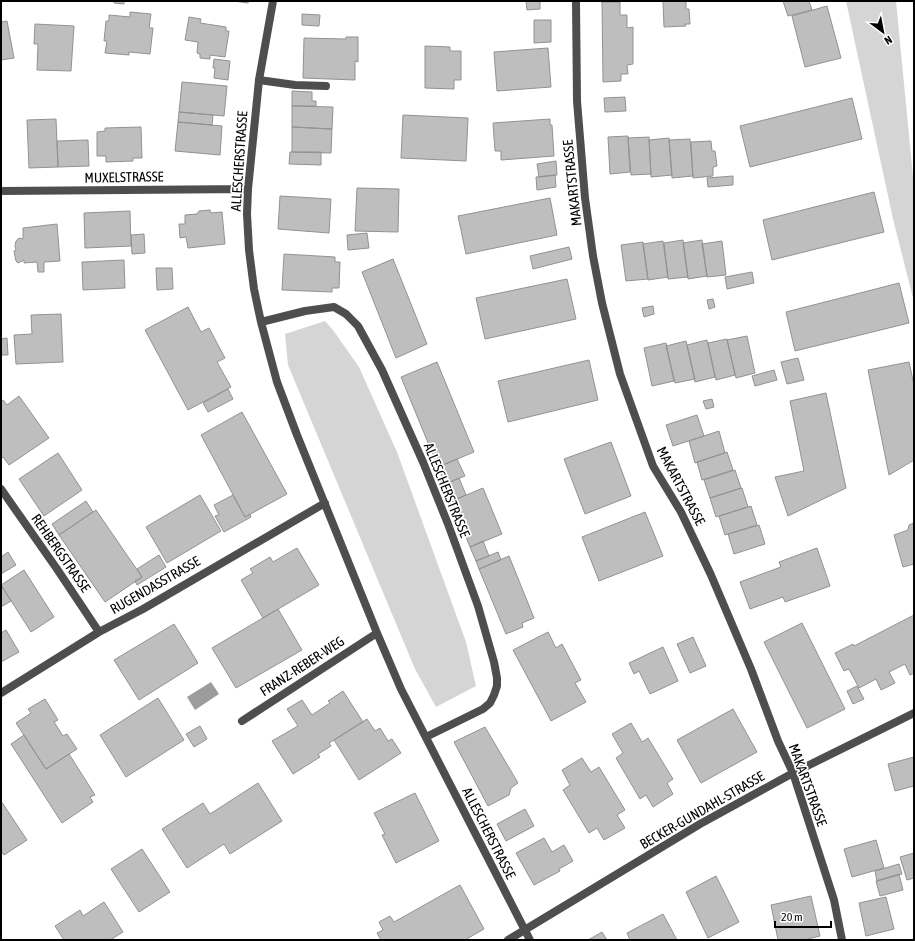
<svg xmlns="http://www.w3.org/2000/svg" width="915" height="941" font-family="'Asap Condensed',sans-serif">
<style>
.green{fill:#d5d5d5}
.water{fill:#9c9c9c}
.building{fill:#bebebe;stroke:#929292}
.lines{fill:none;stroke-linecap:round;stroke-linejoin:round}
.lane{stroke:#4e4e4e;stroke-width:8}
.street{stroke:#4e4e4e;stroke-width:8}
.labels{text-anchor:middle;stroke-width:3.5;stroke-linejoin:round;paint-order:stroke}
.street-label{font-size:14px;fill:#000;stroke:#fff}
</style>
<rect width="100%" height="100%" fill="#fff"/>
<path class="green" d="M 846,1 L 896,1 L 914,187 L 914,302 L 893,219 Z
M 325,321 L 333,330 L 359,367 L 397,452 L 466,642 L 476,686 L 436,707 L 415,669 L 288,365 L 285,334 Z"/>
<path class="water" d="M 211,682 L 219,694 L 195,710 L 187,697 Z"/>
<path class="building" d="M 114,1 L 124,1 L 124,4 L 114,3 Z
M 233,1 L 249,1 L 248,3 Z
M 526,1 L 540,1 L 540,9 L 527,10 Z
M 663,1 L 686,1 L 686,9 L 689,9 L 690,24 L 685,24 L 686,26 L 664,27 Z
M 783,1 L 809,1 L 812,10 L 788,16 Z
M 602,2 L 620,2 L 620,15 L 627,15 L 627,28 L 633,27 L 633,64 L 627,65 L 628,74 L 621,74 L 621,81 L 603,82 Z
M 827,6 L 841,58 L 805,67 L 792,16 Z
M 130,12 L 151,14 L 149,28 L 153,28 L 150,54 L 129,52 L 129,55 L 105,53 L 107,41 L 104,41 L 106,21 L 109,21 L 109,15 L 130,17 Z
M 302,14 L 320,15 L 319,26 L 302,25 Z
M 189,17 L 201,19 L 200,23 L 226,27 L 226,31 L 229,31 L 225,57 L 210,55 L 210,59 L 200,58 L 200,54 L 197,53 L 198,42 L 185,40 Z
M 534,20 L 551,20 L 551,42 L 534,43 Z
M 7,21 L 14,58 L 1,60 L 1,22 Z
M 35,24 L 74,26 L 71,71 L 37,70 L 38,44 L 34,44 Z
M 346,37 L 358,37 L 358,62 L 355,61 L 355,80 L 303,78 L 304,38 L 346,39 Z
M 425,46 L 450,47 L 450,51 L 461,51 L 461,80 L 454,80 L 454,89 L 425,88 Z
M 548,48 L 551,87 L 497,91 L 494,52 Z
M 214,59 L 230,61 L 228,80 L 214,78 L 215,68 L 213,68 Z
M 182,82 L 227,86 L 224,116 L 179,112 Z
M 292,91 L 312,92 L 312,101 L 316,101 L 316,106 L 292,106 Z
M 625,97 L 626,111 L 605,112 L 604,98 Z
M 852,98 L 862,139 L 750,167 L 740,126 Z
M 292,106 L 333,107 L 332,129 L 292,127 Z
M 179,112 L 213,115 L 212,125 L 178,122 Z
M 403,115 L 468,118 L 466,161 L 401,158 Z
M 56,119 L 58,167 L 29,168 L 27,120 Z
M 550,119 L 550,125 L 552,125 L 554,156 L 501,160 L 501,151 L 495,151 L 493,123 Z
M 178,122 L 222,126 L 220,155 L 175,151 Z
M 141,127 L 142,158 L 133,158 L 133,161 L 106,162 L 106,156 L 97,156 L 97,132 L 105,131 L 105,128 Z
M 292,127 L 332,129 L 331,153 L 292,152 Z
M 628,136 L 630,172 L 610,174 L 608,137 Z
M 649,137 L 651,174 L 631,175 L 628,138 Z
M 669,138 L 672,175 L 651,177 L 649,140 Z
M 690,139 L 693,176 L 672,178 L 669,140 Z
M 88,140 L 89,166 L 58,167 L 57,141 Z
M 711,141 L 712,151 L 715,151 L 717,166 L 713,167 L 713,176 L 693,178 L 691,142 Z
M 290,152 L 321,152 L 321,165 L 289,164 Z
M 556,161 L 557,175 L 539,177 L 537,164 Z
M 555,175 L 556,187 L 537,190 L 536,177 Z
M 733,176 L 733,185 L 708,187 L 707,178 Z
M 357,188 L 399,189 L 398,232 L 355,231 Z
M 874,192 L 884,232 L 772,260 L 763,220 Z
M 280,196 L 331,199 L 329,233 L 278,229 Z
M 550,198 L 557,235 L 466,254 L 458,216 Z
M 210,210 L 211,213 L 222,212 L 225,244 L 188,248 L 186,237 L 180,238 L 179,224 L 185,224 L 185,215 L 197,214 L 199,211 Z
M 130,211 L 131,246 L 85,248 L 84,213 Z
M 57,224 L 60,261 L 44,262 L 44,272 L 38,272 L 37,262 L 24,263 L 24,260 L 18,263 L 16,261 L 14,251 L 16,250 L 15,246 L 16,241 L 19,238 L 23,239 L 23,228 Z
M 367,233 L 369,248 L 348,250 L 347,235 Z
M 144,234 L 145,253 L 132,254 L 131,235 Z
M 683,240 L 688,277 L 668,279 L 664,243 Z
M 702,240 L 707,276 L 688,279 L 683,243 Z
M 663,241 L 668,277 L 648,280 L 643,244 Z
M 722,241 L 726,275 L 707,277 L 702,244 Z
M 643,242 L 648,279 L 626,281 L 621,245 Z
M 569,247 L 572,259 L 533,269 L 530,256 Z
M 284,254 L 335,257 L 335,262 L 340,262 L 339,288 L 332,288 L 332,292 L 282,290 Z
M 393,259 L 427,344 L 396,358 L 362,272 Z
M 124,260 L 125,288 L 83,290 L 82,262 Z
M 156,268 L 172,268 L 173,289 L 157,290 Z
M 752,272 L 754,283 L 727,289 L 725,277 Z
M 567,279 L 576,319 L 485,339 L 476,298 Z
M 899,283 L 909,323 L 795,351 L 786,312 Z
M 713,299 L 715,307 L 709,309 L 707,300 Z
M 653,306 L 654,314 L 644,317 L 642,308 Z
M 188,307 L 201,332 L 209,328 L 225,358 L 217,362 L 231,387 L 188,410 L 145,330 Z
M 61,314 L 63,362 L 16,364 L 14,335 L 32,334 L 31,315 Z
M 747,336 L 755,373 L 736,378 L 727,340 Z
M 7,338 L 8,355 L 1,355 L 1,339 Z
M 727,339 L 735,375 L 716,380 L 708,343 Z
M 707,340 L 715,377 L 695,382 L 687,345 Z
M 686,341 L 695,379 L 675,383 L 666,346 Z
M 666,343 L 674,381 L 652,386 L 644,348 Z
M 798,358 L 804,380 L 787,384 L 781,362 Z
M 589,360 L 598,400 L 508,422 L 498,381 Z
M 437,362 L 474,452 L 438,467 L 401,377 Z
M 909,362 L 914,385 L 914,460 L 889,475 L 868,370 Z
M 774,370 L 777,380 L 755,386 L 752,376 Z
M 228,389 L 233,399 L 208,412 L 203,403 Z
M 826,393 L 846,488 L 788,516 L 775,477 L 804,471 L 790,401 Z
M 19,396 L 49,438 L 9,465 L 3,457 L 1,459 L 1,401 L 3,400 L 7,405 Z
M 712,399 L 714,407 L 706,409 L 703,401 Z
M 242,412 L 287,494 L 245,517 L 201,435 Z
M 697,415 L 704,436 L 673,446 L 666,425 Z
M 719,431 L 725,453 L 695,463 L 689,441 Z
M 611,442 L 631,496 L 585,514 L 564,459 Z
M 727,452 L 733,470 L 702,480 L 697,462 Z
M 58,453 L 82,490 L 44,516 L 19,479 Z
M 457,459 L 465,476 L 445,484 L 438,467 Z
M 735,470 L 741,488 L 710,498 L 704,480 Z
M 459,478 L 466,495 L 452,501 L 445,484 Z
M 483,488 L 502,534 L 470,547 L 452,501 Z
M 742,488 L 748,507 L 716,517 L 710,498 Z
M 200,495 L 221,531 L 167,563 L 146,527 Z
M 233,495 L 245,517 L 250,514 L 251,517 L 224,532 L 215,516 L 219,515 L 214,505 Z
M 86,501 L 93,512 L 59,535 L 52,524 Z
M 751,506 L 757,525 L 725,535 L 719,516 Z
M 96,510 L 142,577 L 105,602 L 59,535 Z
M 645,512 L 663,556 L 599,581 L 582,537 Z
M 914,523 L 914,564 L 903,567 L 894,535 L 908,530 L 909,525 Z
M 759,525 L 765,544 L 734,554 L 728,534 Z
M 483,541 L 489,556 L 476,561 L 470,547 Z
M 297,548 L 319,585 L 263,618 L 241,580 L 253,573 L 250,569 L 270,557 L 273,562 Z
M 817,548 L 830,586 L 785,602 L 783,597 L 750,609 L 740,582 L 781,567 L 779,562 Z
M 8,552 L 16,565 L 1,574 L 1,557 Z
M 498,552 L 501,560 L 479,569 L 476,561 Z
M 159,555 L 166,567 L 137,585 L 135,581 L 142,577 L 137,569 Z
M 509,556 L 534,618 L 522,623 L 523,627 L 506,634 L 479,569 Z
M 24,570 L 54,617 L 31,632 L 1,585 Z
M 1,585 L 11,601 L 1,607 Z
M 278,609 L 302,650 L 236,688 L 212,648 Z
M 914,615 L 914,673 L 910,675 L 905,664 L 889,672 L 895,683 L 881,690 L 876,679 L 859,688 L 849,669 L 844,671 L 835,653 L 853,644 L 854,646 Z
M 802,623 L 845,709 L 807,728 L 764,642 Z
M 174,624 L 198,663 L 139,700 L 114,660 Z
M 6,630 L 19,652 L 1,662 L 1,633 Z
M 548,632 L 556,648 L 562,644 L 581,680 L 575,683 L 586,702 L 551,721 L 513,650 Z
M 693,637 L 706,666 L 690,673 L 677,644 Z
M 663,647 L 678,681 L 650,694 L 639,671 L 634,674 L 629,663 Z
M 857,686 L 864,699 L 853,704 L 847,691 Z
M 343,691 L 363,722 L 329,743 L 331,746 L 318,754 L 320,757 L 293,774 L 272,741 L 298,726 L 287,709 L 302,700 L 312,715 L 330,703 L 328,701 Z
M 158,698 L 184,740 L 126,777 L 100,735 Z
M 45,699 L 58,720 L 54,722 L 63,736 L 67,734 L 77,749 L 46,769 L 16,723 L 31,713 L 28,709 Z
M 733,709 L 757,752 L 701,783 L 677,740 Z
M 367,719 L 375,731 L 380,728 L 388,741 L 392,739 L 401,753 L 359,780 L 334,740 Z
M 631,723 L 642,742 L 648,738 L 673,779 L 667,783 L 673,794 L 653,807 L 646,795 L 640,799 L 616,758 L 623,753 L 612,734 Z
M 200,726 L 207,739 L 194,747 L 186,734 Z
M 485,727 L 518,783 L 511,788 L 509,795 L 488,806 L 454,742 Z
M 24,735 L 46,769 L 69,754 L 95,795 L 90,797 L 93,802 L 62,823 L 11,744 Z
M 914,757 L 914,786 L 895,791 L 888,764 Z
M 582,758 L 591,772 L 599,767 L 625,810 L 617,815 L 625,828 L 604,840 L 597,828 L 589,833 L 563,790 L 570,785 L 562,770 Z
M 258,783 L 282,821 L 230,854 L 224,844 L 187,868 L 162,829 L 203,803 L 210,814 Z
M 415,793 L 439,841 L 396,863 L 382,835 L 385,834 L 374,813 Z
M 1,801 L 27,840 L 4,855 L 1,851 Z
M 525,809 L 534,826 L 506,841 L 497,824 Z
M 544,838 L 552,852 L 564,845 L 573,861 L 559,869 L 560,871 L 534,885 L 516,853 Z
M 876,840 L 884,868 L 852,877 L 844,849 Z
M 142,849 L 170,892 L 139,912 L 111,869 Z
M 914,853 L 914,878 L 907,880 L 900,857 Z
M 899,864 L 902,874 L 877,881 L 875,871 Z
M 899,874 L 903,890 L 880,896 L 876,881 Z
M 716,876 L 739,922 L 708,938 L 686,892 Z
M 460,885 L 484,929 L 465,940 L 381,940 L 377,933 L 383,930 L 379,922 L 390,916 L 394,922 Z
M 811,896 L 820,936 L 804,940 L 778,940 L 771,905 Z
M 886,897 L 894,929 L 866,936 L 859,903 Z
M 104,902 L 123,932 L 110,940 L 64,940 L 55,926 L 80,910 L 83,916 Z
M 663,914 L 677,940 L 630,940 L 627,933 Z
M 602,932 L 607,940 L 588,940 Z"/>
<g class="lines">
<path class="lane" d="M 259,80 L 295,85 L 326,86"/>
<path class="street" d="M 273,1 L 259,80 L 248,189 L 247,214 L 249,250 L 254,289 L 261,322 L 277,382 L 297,435 L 377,633 L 401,689 L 530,940
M 576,1 L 577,101 L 585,198 L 593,256 L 602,303 L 620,374 L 653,466 L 681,512 L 711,575 L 751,669 L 778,741 L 793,773 L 834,900 L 842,940
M 1,191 L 248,189
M 261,322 L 305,311 L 334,307 L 346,314 L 358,326 L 382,370 L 423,462 L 448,524 L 478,606 L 494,662 L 497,678 L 497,686 L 494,695 L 490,703 L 483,709 L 426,737
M 1,489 L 57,569 L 99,632
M 1,693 L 99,632 L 143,609 L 325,503
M 242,721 L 377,633
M 508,940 L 700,824 L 793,773 L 914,713"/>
</g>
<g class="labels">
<g class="street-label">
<text transform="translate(239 161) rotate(-86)" y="5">ALLESCHERSTRASSE</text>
<text transform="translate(124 177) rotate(-1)" y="5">MUXELSTRASSE</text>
<text transform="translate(572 183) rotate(-96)" y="5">MAKARTSTRASSE</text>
<text transform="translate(681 486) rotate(62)" y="5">MAKARTSTRASSE</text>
<text transform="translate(447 490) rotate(68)" y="5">ALLESCHERSTRASSE</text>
<text transform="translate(61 553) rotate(55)" y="5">REHBERGSTRASSE</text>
<text transform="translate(155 585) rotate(-30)" y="5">RUGENDASSTRASSE</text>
<text transform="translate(302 666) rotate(-33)" y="5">FRANZ-REBER-WEG</text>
<text transform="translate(808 785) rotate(70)" y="5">MAKARTSTRASSE</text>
<text transform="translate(702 810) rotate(-30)" y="5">BECKER-GUNDAHL-STRASSE</text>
<text transform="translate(489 833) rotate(63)" y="5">ALLESCHERSTRASSE</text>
</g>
</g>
<rect width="915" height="941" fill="none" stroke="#000000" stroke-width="4"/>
<g transform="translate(883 32) rotate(148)" stroke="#ffffff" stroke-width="3" paint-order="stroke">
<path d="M0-3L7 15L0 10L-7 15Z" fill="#000000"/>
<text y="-6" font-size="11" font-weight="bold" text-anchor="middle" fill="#000000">N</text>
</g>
<path d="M775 921v6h56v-6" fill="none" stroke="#000000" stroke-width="2"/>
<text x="781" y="921" font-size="12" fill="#000000" stroke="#ffffff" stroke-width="3" paint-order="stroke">20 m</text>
</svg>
